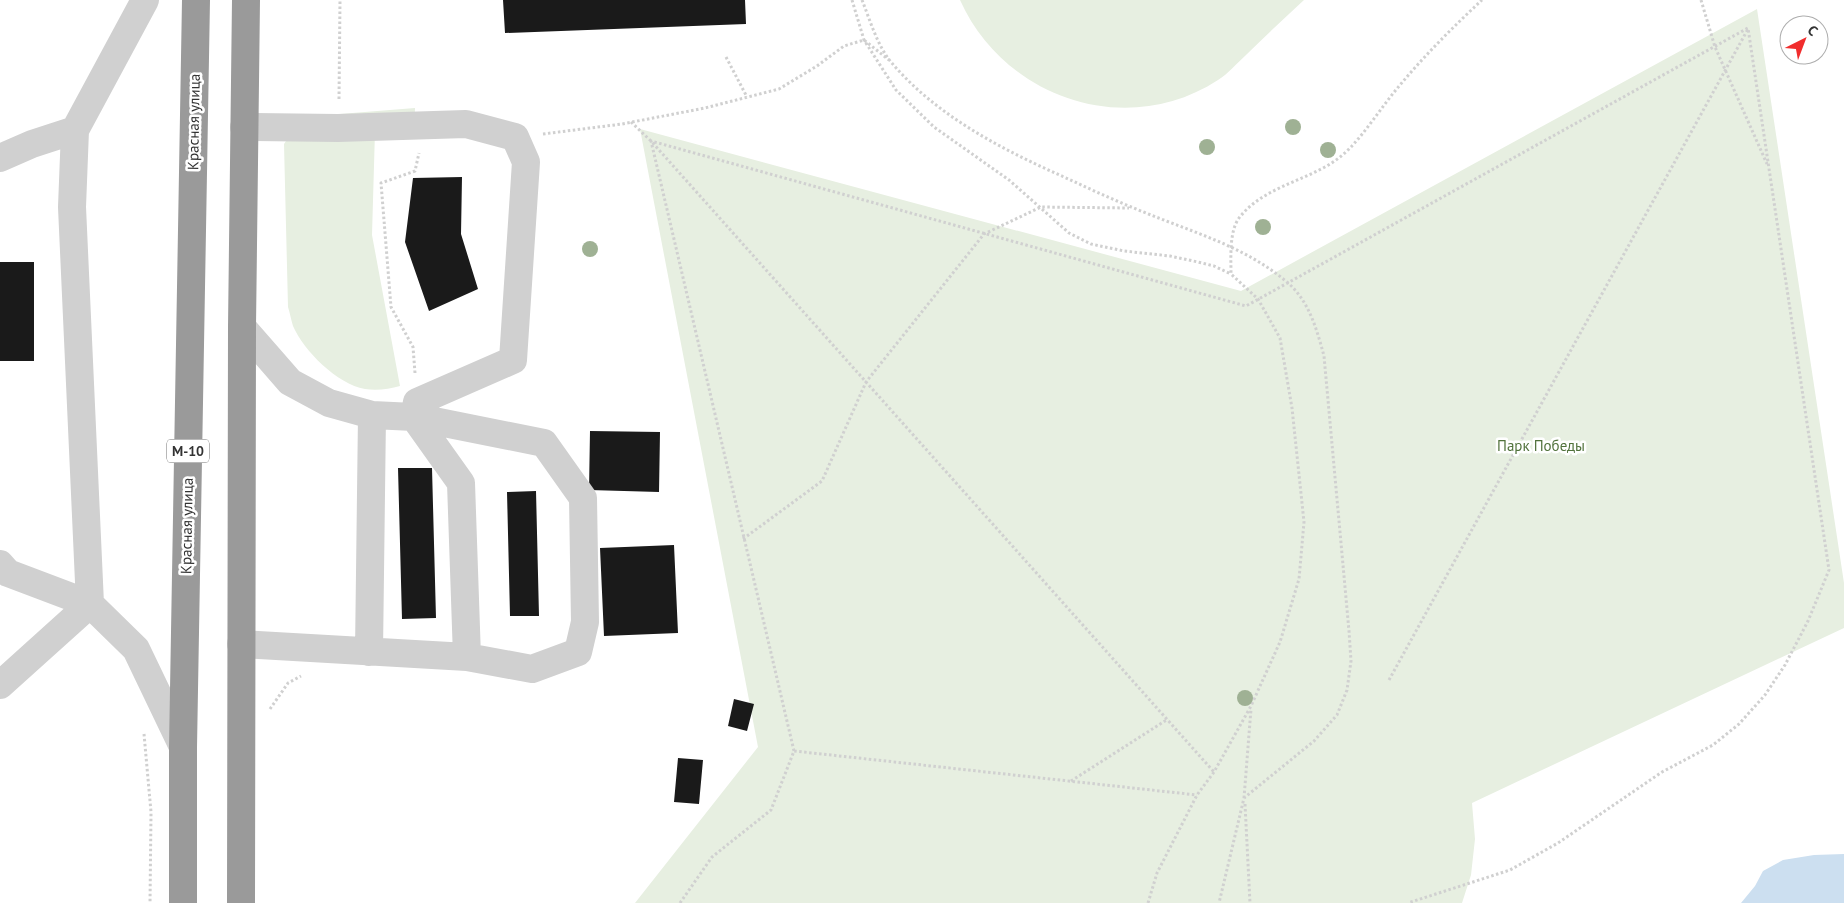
<svg xmlns="http://www.w3.org/2000/svg" width="1844" height="903" font-family="'PT Sans',sans-serif">
<style>
.green{fill:#e7efe1}
.water{fill:#ccdff0}
.building{fill:#1a1a1a}
.lines{fill:none;stroke-linecap:round;stroke-linejoin:round}
.path{stroke:#d0d0d0;stroke-width:3;stroke-dasharray:2.5 2.5;stroke-linecap:butt}
.minor{stroke:#d0d0d0;stroke-width:28}
.highway{stroke:#9a9a9a;stroke-width:28}
.tree{fill:#9fb194}
.labels{text-anchor:middle;stroke-width:5;stroke-linejoin:round;paint-order:stroke}
.shield{fill:#fff;stroke:#707070;stroke-width:1}
.shield-label{font-size:14px;font-weight:bold;fill:#333}
.street-label{font-size:15px;fill:#333;stroke:#fff}
.park-label{font-size:15px;fill:#51723c;stroke:#fff}
</style>
<rect width="100%" height="100%" fill="#fff"/>
<path class="green" d="M 960,0 L 1304,0 C 1285,18 1265,36 1246,55 C 1237,63 1228,74 1218,80 C 1126,140 1004,98 960,0 Z
M 1757,9 L 1844,583 L 1844,628 L 1472,803 L 1475,839 L 1471,875 L 1462,903 L 635,903 L 758,747 L 640,129 L 1241,291 Z
M 415,108 L 414,132 L 375,131 L 372,235 L 400,386 C 389,389 377,391 365,389 C 337,384 304,351 293,326 C 291,320 290,313 288,307 L 284,144 L 302,117 Z"/>
<path class="water" d="M 1844,854 L 1844,903 L 1741,903 L 1755,886 L 1763,871 L 1783,860 L 1814,855 Z"/>
<path class="building" d="M 503,0 L 745,0 L 746,24 L 505,33 Z
M 462,177 L 461,234 L 478,289 L 429,311 L 405,242 L 413,178 Z
M 0,262 L 34,262 L 34,361 L 0,361 Z
M 590,431 L 660,432 L 659,492 L 589,490 Z
M 398,468 L 432,468 L 436,618 L 402,619 Z
M 536,491 L 539,616 L 510,616 L 507,492 Z
M 674,545 L 678,633 L 604,636 L 600,548 Z
M 734,699 L 754,704 L 747,731 L 728,726 Z
M 678,758 L 703,760 L 699,804 L 674,802 Z"/>
<g class="lines">
<path class="path" d="M 852,0 L 864,40 L 896,90 L 934,127 L 1009,180 L 1069,233 L 1091,244 L 1124,251 L 1170,256 L 1198,262 L 1214,266 L 1231,274
M 862,0 C 870,20 877,45 891,62 C 938,118 1007,152 1073,181 C 1100,194 1128,206 1156,217 C 1202,235 1250,250 1288,283 C 1309,301 1317,330 1324,356 L 1349,631 L 1351,661 L 1347,690 L 1337,715 L 1314,741 L 1244,798 L 1219,903
M 1701,0 L 1715,47 L 1767,164
M 726,57 L 747,97
M 339,99 L 340,0
M 631,122 L 651,141 L 1214,772
M 543,134 L 622,124 L 705,108 L 779,89 L 817,66 L 844,46 L 864,40 L 889,60
M 415,373 L 413,347 L 391,307 L 381,183 L 415,171 L 419,153
M 743,539 L 822,481 L 866,382 L 984,234 L 1041,207 L 1129,208
M 1389,680 L 1748,29
M 270,709 L 288,683 L 301,676
M 144,734 L 151,812 L 150,903
M 794,751 L 651,141 L 1246,306 L 1748,28 L 1829,570 L 1808,621 L 1785,665 L 1765,695 L 1739,724 L 1713,745 L 1662,772 L 1558,843 L 1510,870 L 1408,903
M 1071,781 L 1168,719
M 1244,798 L 1251,709
M 1245,804 L 1250,903
M 680,903 L 712,857 L 771,810 L 794,751 L 1197,795
M 1148,903 L 1157,873 L 1197,795 L 1214,772 L 1251,706 L 1280,642 L 1299,579 L 1304,522 L 1292,408 L 1280,338 L 1258,299 L 1231,274 C 1231,258 1229,232 1239,218 C 1267,182 1317,181 1348,150 C 1367,131 1382,106 1400,85 C 1425,55 1454,26 1482,0"/>
<path class="minor" d="M 145,0 L 75,130 L 72,207 L 90,604 L 136,649 L 183,747
M 244,127 L 338,128 L 466,124 L 515,137 L 526,162 L 513,360 L 417,402 L 414,417 L 461,483 L 467,657
M 0,158 L 32,144 L 75,130
M 0,564 L 8,573 L 90,604 L 0,685
M 241,644 L 467,657 L 532,669 L 578,652 L 585,622 L 583,498 L 544,443 L 414,417 L 372,415 L 329,403 L 290,382 L 242,327
M 369,652 L 372,415"/>
<path class="highway" d="M 183,903 L 183,747 L 196,0
M 241,903 L 242,327 L 246,0"/>
</g>
<g class="tree">
<circle cx="1293" cy="127" r="8"/>
<circle cx="1207" cy="147" r="8"/>
<circle cx="1328" cy="150" r="8"/>
<circle cx="1263" cy="227" r="8"/>
<circle cx="590" cy="249" r="8"/>
<circle cx="1245" cy="698" r="8"/>
</g>
<g class="labels">
<rect class="shield" x="167" y="439.5" width="42" height="23" rx="4"/>
<g class="shield-label">
<text x="188" y="456">М-10</text>
</g>
<g class="street-label">
<text transform="translate(194 122) rotate(-89)" y="5">Красная улица</text>
<text transform="translate(187 526) rotate(-89)" y="5">Красная улица</text>
</g>
<g class="park-label">
<text x="1541" y="451">Парк Победы</text>
</g>
</g>
<g transform="translate(1804 40) rotate(42)"><circle r="24" fill="#ffffff" stroke="#adadad"/>
<path d="M0-4L9 19L0 12L-9 19Z" fill="#f12d2d"/>
<text y="-8" font-size="14" font-weight="bold" text-anchor="middle" fill="#333333">С</text>
</g>
</svg>
